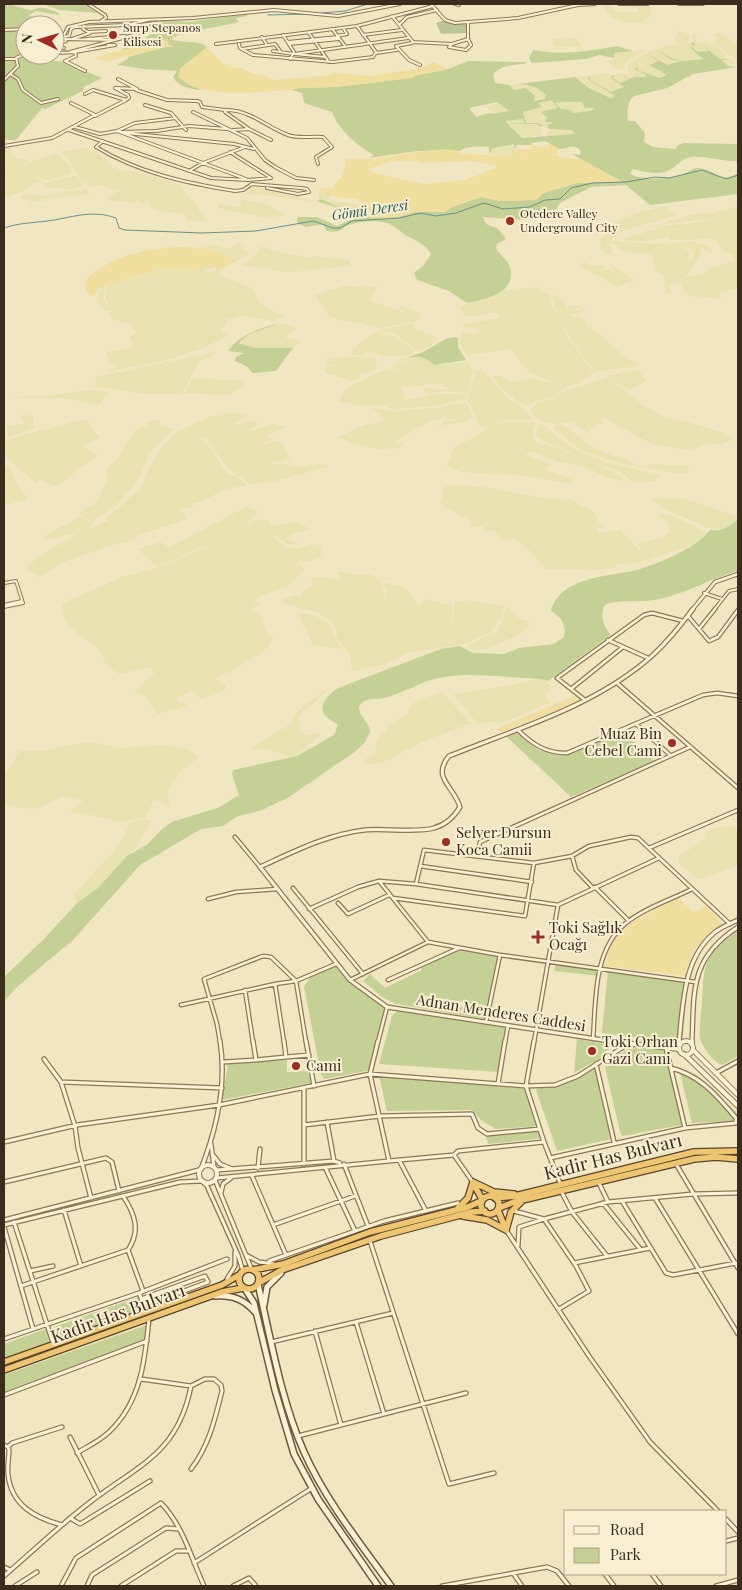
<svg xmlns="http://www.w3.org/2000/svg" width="742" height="1590" font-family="'Playfair Display',serif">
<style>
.farmland{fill:#e7e2af}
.green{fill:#c5d095;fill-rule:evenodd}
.sand{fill:#efde9d;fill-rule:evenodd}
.cemetery{fill:#bbc495}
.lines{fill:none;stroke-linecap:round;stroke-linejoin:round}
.stream{stroke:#6b928b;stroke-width:1}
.minor-far2-casing{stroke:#8c7758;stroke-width:4}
.minor-far1-casing{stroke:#8c7758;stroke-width:5}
.minor-casing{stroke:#8c7758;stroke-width:5.5}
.tertiary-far3-casing{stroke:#8c7758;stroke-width:4}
.tertiary-far2-casing{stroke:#8c7758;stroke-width:4.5}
.tertiary-far1-casing{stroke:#8c7758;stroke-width:5.5}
.tertiary-casing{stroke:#8c7758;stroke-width:6}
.secondary-casing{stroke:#6e583b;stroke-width:8}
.trunk-casing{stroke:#5a442c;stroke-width:8}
.minor-far2{stroke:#fbf2d6;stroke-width:2}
.minor-far1{stroke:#fbf2d6;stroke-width:2.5}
.minor{stroke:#fbf2d6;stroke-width:3}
.tertiary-far3{stroke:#fbf2d6;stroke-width:2}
.tertiary-far2{stroke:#fbf2d6;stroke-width:2.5}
.tertiary-far1{stroke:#fbf2d6;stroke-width:3}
.tertiary{stroke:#fbf2d6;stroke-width:4}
.secondary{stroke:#fbf2d6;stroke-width:5}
.trunk{stroke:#eec672;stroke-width:5.5}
.poi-dot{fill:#9f2b23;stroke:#f8efd2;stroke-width:2}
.labels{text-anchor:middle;stroke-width:4;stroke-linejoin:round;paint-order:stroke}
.far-poi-label{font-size:12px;fill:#3b2d1d;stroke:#f8efd2;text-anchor:start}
.far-water-label{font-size:14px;font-style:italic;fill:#2b5c5c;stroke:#f8efd2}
.poi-label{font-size:15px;fill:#3b2d1d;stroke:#f8efd2;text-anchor:start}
.street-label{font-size:15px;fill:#3b2d1d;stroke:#f8efd2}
.near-street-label{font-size:18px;fill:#3b2d1d;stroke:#f8efd2}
</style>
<rect width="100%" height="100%" fill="#f1e6c2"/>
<path class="farmland" d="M 603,5 L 610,5 L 617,12 L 639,12 L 637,7 L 650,6 L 652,15 L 644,21 L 655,22 L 622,23 L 623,21 L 611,18 Z
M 678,31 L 689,34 L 688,41 L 684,44 L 691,43 L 693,46 L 692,34 L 696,33 L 697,42 L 714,44 L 729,58 L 723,59 L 731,59 L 736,65 L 727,66 L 722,61 L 722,59 L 704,46 L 716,57 L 715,59 L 719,59 L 724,66 L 718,66 L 710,61 L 713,59 L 705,58 L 690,47 L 714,67 L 711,67 L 698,59 L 681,60 L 682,62 L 662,67 L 669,71 L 666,72 L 652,66 L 661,62 L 652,57 L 658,61 L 651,64 L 651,66 L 668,75 L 660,78 L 641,72 L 646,75 L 644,78 L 634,77 L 627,73 L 628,64 L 646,53 L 648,54 L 647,53 L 651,50 L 663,49 L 661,47 L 680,44 L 674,43 Z
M 717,33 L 722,33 L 738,46 L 738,56 L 733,57 L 738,57 L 738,62 L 714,42 L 717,39 L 714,35 Z
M 554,38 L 562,39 L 565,43 L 564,38 L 577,38 L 582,47 L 555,47 L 552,39 Z
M 646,50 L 627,62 L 623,70 L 616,68 L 608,63 L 614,59 L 613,54 L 615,53 Z
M 603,73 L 611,74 L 613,79 L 614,75 L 624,73 L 633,78 L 620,83 L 614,80 L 624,87 L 611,92 L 599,86 L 615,96 L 609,98 L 599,94 L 606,99 L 604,101 L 618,98 L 624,99 L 615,102 L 620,104 L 600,102 L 591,94 L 596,92 L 575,77 L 588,76 L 590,80 L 590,76 Z
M 509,85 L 532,85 L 542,91 L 548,96 L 547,99 L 535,101 L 534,96 L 526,88 L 514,90 Z
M 507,95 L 514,102 L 534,97 L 530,102 L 513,107 L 520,111 L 521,115 L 515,116 L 506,107 L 510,103 L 508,103 L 503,105 L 514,116 L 501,119 L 494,116 L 486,106 L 500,103 L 498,96 Z
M 588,95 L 597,100 L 577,102 L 583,102 L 585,108 L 595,109 L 589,112 L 573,113 L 570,110 L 565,110 L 569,111 L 574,118 L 572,119 L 587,119 L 589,120 L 588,123 L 573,123 L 601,124 L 602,127 L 581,129 L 588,130 L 590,134 L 578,134 L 576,129 L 556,128 L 556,124 L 559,123 L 555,122 L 552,125 L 545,126 L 540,126 L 538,123 L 530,124 L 537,124 L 540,127 L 523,130 L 541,128 L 542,135 L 522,138 L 505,121 L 523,119 L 525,123 L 521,124 L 528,124 L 526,123 L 523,112 L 541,107 L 538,103 L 551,100 L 558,108 L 550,111 L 564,110 L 555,103 L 555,99 L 566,98 L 569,99 Z
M 553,128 L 573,130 L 576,134 L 566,136 L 586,136 L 592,141 L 580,144 L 568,140 L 564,136 L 546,136 L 549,129 Z
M 514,144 L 513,154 L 521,154 L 522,156 L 515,158 L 489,154 L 493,148 Z
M 10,147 L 14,157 L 18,159 L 16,160 L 24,159 L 31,162 L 57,153 L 71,167 L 70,169 L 74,173 L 47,180 L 35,177 L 42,181 L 36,183 L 30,188 L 4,198 L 4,168 L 12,171 L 4,167 L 4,148 Z
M 86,148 L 99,153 L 111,165 L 120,171 L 132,171 L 180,184 L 184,191 L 195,202 L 200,213 L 208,221 L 187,221 L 185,214 L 165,212 L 150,207 L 148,203 L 142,204 L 139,201 L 132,203 L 122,201 L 113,202 L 106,199 L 116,192 L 125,191 L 116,190 L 99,185 L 90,187 L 88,186 L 81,180 L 66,156 L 60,152 Z
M 76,175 L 84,186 L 69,190 L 59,187 L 49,188 L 44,183 Z
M 250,187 L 322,202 L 345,212 L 317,202 L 265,195 L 244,194 Z
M 87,189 L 90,194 L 35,200 L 50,201 L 29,202 L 30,200 L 19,198 L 24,194 L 46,195 L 47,197 L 47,194 Z
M 321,190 L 325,191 L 327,198 L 333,201 L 368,207 L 369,209 L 367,216 L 358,215 L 320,199 L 318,193 Z
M 242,199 L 266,204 L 286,215 L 266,218 L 218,208 L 219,204 L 239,207 Z
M 664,206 L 677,215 L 625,230 L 614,236 L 610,241 L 657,243 L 679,246 L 690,251 L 687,262 L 694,256 L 692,249 L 685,247 L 662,242 L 681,243 L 690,241 L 702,244 L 712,248 L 711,253 L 699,247 L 702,253 L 685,277 L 699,275 L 708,272 L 707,269 L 735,261 L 732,255 L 723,251 L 715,239 L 671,240 L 668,237 L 650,241 L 625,241 L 623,239 L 668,225 L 689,224 L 715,218 L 669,223 L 642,230 L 694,214 L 714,213 L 738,206 L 738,288 L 718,293 L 721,296 L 718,297 L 724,299 L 691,296 L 683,290 L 681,281 L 673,285 L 677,280 L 670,286 L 671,294 L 665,294 L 664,276 L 654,270 L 653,255 L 625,252 L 610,242 L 612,254 L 605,254 L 602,250 L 600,243 L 602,237 L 619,225 L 614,222 L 643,211 Z
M 214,244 L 223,248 L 231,248 L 238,243 L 244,244 L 246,245 L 240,246 L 249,254 L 237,261 L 216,252 L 220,249 L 214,251 L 199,249 Z
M 260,246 L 279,252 L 309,258 L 315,256 L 349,260 L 351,266 L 288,272 L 271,270 L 271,265 L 267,268 L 243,265 L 257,254 Z
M 585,262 L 591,266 L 601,265 L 607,268 L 597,271 L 609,269 L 627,281 L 611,268 L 612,265 L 634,280 L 617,287 L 579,265 Z
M 209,265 L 213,268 L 195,274 L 219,270 L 221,273 L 219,275 L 253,289 L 260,303 L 284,317 L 274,321 L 242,316 L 232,319 L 228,318 L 227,324 L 220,331 L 228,335 L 206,347 L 171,359 L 106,372 L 117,367 L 109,362 L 106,352 L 132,348 L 133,344 L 129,337 L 137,333 L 132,325 L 115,320 L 108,314 L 115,310 L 105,310 L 98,301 L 97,290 L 104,287 L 104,301 L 110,308 L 105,297 L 105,291 L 108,286 L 112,283 L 155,272 L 152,271 L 156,268 L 173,269 L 175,268 L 191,271 Z
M 345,286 L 377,287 L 370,301 L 403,312 L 406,311 L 399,308 L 402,306 L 422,314 L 415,322 L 380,328 L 359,322 L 356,324 L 334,318 L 329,316 L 320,304 L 315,294 L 322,295 L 327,291 Z
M 537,287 L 550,295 L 552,307 L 556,314 L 553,295 L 559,297 L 566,304 L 565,307 L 567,313 L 566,308 L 568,306 L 583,306 L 571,311 L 586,308 L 581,313 L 570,315 L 585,319 L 586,326 L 595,330 L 626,358 L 637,363 L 639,366 L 599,371 L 595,370 L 585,360 L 564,328 L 562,328 L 587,365 L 595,371 L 589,375 L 591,376 L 579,381 L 581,383 L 566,387 L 552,398 L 541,399 L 525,406 L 517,401 L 499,386 L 492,376 L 501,376 L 513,382 L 531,378 L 554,383 L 529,372 L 510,349 L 467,355 L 460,344 L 461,331 L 472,334 L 481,333 L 479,329 L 463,327 L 463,324 L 501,318 L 497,312 L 475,316 L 464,315 L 460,307 L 503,291 Z
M 416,323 L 412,327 L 437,338 L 432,342 L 431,345 L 419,352 L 395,334 L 378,330 Z
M 277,324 L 285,324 L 297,328 L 284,337 L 299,341 L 293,348 L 255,348 L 237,343 L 249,334 Z
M 375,332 L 384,333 L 388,337 L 392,335 L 415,350 L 415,352 L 407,356 L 382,356 L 368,351 L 361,356 L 351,354 L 354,348 Z
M 215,352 L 216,353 L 210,357 L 199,361 L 182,394 L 144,394 L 95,387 L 96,377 Z
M 417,356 L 428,358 L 434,365 L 468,362 L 473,371 L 468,393 L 443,391 L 427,394 L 423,388 L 450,390 L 440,384 L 425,383 L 423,386 L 411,386 L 412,374 L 410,386 L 401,387 L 405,400 L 436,394 L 468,394 L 466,399 L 434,406 L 391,409 L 386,406 L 357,405 L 339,401 L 342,394 L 350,386 L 387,369 L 401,372 L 393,369 L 392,366 Z
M 351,357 L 376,358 L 376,366 L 374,367 L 379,368 L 365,374 L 360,373 L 359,379 L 353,381 L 325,373 L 326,365 L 361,366 L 327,364 L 327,358 Z
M 481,368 L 511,401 L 514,400 L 518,404 L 533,420 L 505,420 L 486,428 L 480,426 L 472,411 L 470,404 L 467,401 L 476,371 Z
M 637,370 L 644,373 L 640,375 L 646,381 L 629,390 L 605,376 Z
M 193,378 L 244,381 L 244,385 L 240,389 L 227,395 L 185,393 Z
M 607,378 L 624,389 L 641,404 L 664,417 L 691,423 L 724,433 L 733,439 L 722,444 L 708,444 L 691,450 L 686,450 L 652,444 L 604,418 L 601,419 L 602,423 L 595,426 L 587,433 L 572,422 L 553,424 L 545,422 L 536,418 L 532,412 L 531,409 L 537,403 L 551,399 L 565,391 Z
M 92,390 L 109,392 L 100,404 L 97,405 L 72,399 L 5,397 L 45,396 Z
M 462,403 L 468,405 L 473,418 L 468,418 L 469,421 L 438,426 L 444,421 L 465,419 L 445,419 L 437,408 Z
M 372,408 L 391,411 L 436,408 L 444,418 L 430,421 L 394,442 L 403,444 L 398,448 L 379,449 L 363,446 L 350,443 L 339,437 L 364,425 L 386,421 Z
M 234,413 L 248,416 L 233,423 L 237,425 L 249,421 L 258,423 L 257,426 L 249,429 L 251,431 L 270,424 L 287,427 L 266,435 L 272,440 L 250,446 L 277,441 L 282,442 L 290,459 L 272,462 L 268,466 L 281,463 L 297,467 L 324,464 L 329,466 L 275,481 L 250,484 L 229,469 L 206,439 L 197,436 L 208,444 L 227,474 L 236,476 L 247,485 L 223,490 L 205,500 L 192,504 L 193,507 L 180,510 L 187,519 L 135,536 L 137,539 L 106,547 L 62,563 L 39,577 L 26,570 L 26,567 L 50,550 L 78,533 L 45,540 L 45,536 L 81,516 L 93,525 L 81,532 L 108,521 L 105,518 L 120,507 L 142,486 L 155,456 L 173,435 L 180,430 L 185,432 L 182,430 L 209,417 Z
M 29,415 L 33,416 L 34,428 L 8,437 L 7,426 L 24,424 L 20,416 Z
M 154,419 L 160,421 L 158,424 L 174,429 L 149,453 L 140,476 L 134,485 L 112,509 L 91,522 L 79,513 L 96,502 L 107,481 L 107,469 L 119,457 L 126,443 L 135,434 L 134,432 L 141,427 L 147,427 L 149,426 L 146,424 Z
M 81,420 L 86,420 L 100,438 L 84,446 L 98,455 L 57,486 L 53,486 L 41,479 L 35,483 L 5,456 L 4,441 L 8,439 Z
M 507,422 L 536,423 L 533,429 L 533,436 L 535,442 L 542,446 L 546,444 L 606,468 L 606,470 L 611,470 L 628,481 L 611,479 L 581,466 L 563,462 L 561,463 L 531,451 L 524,454 L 551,465 L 546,470 L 573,480 L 571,484 L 529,476 L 462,472 L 447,466 L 454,448 L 496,424 Z
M 540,423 L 570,446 L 584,454 L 606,462 L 659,475 L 660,477 L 653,481 L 633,482 L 619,471 L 583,459 L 537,437 L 536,431 Z
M 554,425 L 562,425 L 598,450 L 627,460 L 646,469 L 616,462 L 583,451 L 555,430 Z
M 649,464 L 689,466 L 689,468 L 687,473 L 675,473 L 652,469 L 647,467 Z
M 4,465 L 11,469 L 16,482 L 27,499 L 5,505 L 4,502 Z
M 462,485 L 484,487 L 543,498 L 572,500 L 595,513 L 597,521 L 605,527 L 596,528 L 599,533 L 620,530 L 646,556 L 637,544 L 661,538 L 670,531 L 668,523 L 659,516 L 661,513 L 680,519 L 708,533 L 689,546 L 637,563 L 616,564 L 617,568 L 598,570 L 544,569 L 543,565 L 529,550 L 514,538 L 505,541 L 494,531 L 485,530 L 484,526 L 471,527 L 471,521 L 440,504 L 444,487 Z
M 657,498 L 686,499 L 738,517 L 738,519 L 728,527 L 714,530 L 664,509 L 658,503 L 652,501 Z
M 246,507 L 258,512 L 242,527 L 253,520 L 269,521 L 272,526 L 296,522 L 310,529 L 294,533 L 285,538 L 300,545 L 287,544 L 277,536 L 274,537 L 285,548 L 301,548 L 310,544 L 321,546 L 321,557 L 311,561 L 298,561 L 304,569 L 296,579 L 287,587 L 260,596 L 255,601 L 259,604 L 252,608 L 261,617 L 267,632 L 273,639 L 269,643 L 269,646 L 259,654 L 216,679 L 226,686 L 226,689 L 202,699 L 199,698 L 196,692 L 190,692 L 176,698 L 179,702 L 186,703 L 186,706 L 157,714 L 147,697 L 134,691 L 154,674 L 152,667 L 120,674 L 113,670 L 107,665 L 97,647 L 78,634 L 67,622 L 62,612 L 63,603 L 122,577 L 161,567 L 210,545 L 218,540 L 158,567 L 137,549 L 161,542 L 181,556 L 170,547 Z
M 339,571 L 358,575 L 368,574 L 376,577 L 382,584 L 386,603 L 386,590 L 383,584 L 388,583 L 405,587 L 419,606 L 425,599 L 452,606 L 451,631 L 455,602 L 471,601 L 503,606 L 502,615 L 490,633 L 462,645 L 409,652 L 386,664 L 352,671 L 350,655 L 337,638 L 335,627 L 331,621 L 318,613 L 285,604 L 281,600 L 294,595 L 303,596 L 302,593 L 304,590 L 313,587 L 311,580 L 315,577 L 340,579 L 338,574 Z
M 506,607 L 510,608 L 518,618 L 530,622 L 526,629 L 518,635 L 489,648 L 477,650 L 468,648 L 468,645 L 497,631 L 502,622 Z
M 298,613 L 313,615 L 328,622 L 341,649 L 313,645 Z
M 538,679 L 544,680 L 550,684 L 551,690 L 544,694 L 550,702 L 505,722 L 485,722 L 478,724 L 453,694 L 509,686 Z
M 325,690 L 326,691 L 312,705 L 306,707 L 298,719 L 301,723 L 298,728 L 303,734 L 309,736 L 316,733 L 321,734 L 304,749 L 293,758 L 268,749 L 249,749 L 291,724 L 299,710 Z
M 442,692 L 471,723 L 420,743 L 386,761 L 372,765 L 367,763 L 365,759 L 375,753 L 377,740 L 386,730 L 388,725 L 408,714 L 409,707 L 416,701 Z
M 91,742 L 118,748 L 168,745 L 187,749 L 199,757 L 183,769 L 169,787 L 167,796 L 171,804 L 167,805 L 159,800 L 153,801 L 146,817 L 119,822 L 96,816 L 70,812 L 83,801 L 63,796 L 37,809 L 20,808 L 4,804 L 4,774 L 12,764 L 19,751 L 51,750 L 56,747 Z
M 142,819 L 150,820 L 150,823 L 136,846 L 98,888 L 77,903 L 73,896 L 119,845 L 131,822 Z
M 733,826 L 738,832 L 738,865 L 699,880 L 679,863 L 679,856 L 706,839 L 704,835 L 706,832 L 717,828 Z"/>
<path class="green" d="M 4,4 C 15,4 21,9 31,10 C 34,10 36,8 39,8 C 45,7 54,11 59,13 L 58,15 L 36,11 L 29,15 L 37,20 L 40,25 L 25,25 L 25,36 L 16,41 L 25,55 L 45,60 L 67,62 L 78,68 L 102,78 L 84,87 L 83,91 L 45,109 L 42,108 L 16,140 L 4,140 Z
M 43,4 L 83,4 L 98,13 L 59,10 Z
M 247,14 L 247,16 L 236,18 L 239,22 L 236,23 L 182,33 L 170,39 C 182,43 198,40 207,47 L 181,68 L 178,77 L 201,90 C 191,89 178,87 173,77 L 177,71 L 144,69 L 117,65 L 128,59 L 128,57 L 165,47 L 173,47 L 168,44 L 168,41 C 154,40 137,46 123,50 L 126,42 L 143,39 L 151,34 L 166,34 L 176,31 L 173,26 L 158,24 L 159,20 L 189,22 Z
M 693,42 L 695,45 L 691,47 L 698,52 L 709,51 L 699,42 L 720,59 L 731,59 L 722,60 L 727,66 L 736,67 L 693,74 L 667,88 L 634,96 C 627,102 627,112 628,121 L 635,121 L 645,133 L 644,142 L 653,147 L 676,149 L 678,145 L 684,143 L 738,144 L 738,161 C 722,162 707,155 691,157 C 681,158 677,167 668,171 C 658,175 643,172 633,169 L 630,173 C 637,181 672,179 682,175 C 687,173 691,169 696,168 C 714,167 722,186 738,172 L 738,194 L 650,205 L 626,185 L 591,187 L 560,203 L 556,210 C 536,225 506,218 483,217 L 486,224 L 498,229 L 505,237 L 505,240 L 497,244 L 496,248 C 499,255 508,260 510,267 C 517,294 485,299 467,303 L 449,291 L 417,280 L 414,273 L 423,266 L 431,254 C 426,244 416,241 407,236 C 401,232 394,225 387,223 C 379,220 360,221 352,224 C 340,227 343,234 327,231 L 323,224 L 306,227 L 297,223 L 297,217 L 317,217 L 337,226 L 354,218 L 333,206 L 317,201 L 320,199 L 356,214 L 374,218 L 398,217 L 415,212 L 445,212 L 452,207 L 481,197 L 500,201 L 536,200 L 543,193 L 578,183 L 622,182 L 572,154 L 580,155 L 581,151 C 574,142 568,149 559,149 L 545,141 L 531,143 L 532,145 L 517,145 L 515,150 L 514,144 L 493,148 L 489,154 L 489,147 C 479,146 466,146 460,151 L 417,151 L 369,158 L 374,155 C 357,146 339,130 332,112 L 304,103 L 302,93 L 292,90 L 295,88 L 335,87 L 412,78 L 413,76 L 445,70 L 469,61 L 525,62 L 525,64 C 515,64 500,66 493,74 L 495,83 L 510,85 L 575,77 L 589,88 L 610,98 L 615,96 L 589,80 L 588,76 L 590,76 L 590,80 L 611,92 L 624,87 L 611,78 L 612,75 L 614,75 L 613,78 L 620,83 L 634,77 L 646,77 L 645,74 L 634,69 L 639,66 L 637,70 L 660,78 L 667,75 L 651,66 L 650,65 L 658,61 L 646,53 L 667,65 L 682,61 L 672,60 L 656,49 L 673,59 L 684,61 L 703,59 L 690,47 L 693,46 L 691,43 ZM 509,85 C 524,83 537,85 547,96 L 544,97 L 546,99 L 534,101 L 535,96 L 526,88 L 514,90 ZM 551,100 L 558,108 L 541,112 L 547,118 L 545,122 L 554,122 L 547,126 L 549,129 L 572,130 L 575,134 L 522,138 L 505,121 L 523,119 L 524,123 L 510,124 L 537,124 L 540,127 L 543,126 L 538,123 L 526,123 L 523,112 L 542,107 L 538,103 ZM 497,102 L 509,111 L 494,114 L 489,113 L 476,117 L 469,108 ZM 564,102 L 582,102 L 585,108 L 595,108 L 590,111 L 573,113 L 571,110 L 561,109 L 555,103 Z
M 617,46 L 633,51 L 614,53 L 614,58 L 599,55 L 586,59 L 532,63 L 529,58 L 533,50 C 560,56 589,51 617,46 Z
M 275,324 L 277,324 L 249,334 L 238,343 L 255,348 L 293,348 L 276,371 L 253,373 L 250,371 L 248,367 L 235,361 L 236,357 L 244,353 L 228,351 C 240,334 257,330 275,324 Z
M 455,337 L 458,338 L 458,347 L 466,360 L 434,365 C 422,352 405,356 392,366 C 400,358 415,356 425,351 C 435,346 443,338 455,337 Z
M 738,519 L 738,571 C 712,578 687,593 660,599 C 642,603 624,599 606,604 C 598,613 604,627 611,635 L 548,681 L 540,679 C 511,678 466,671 439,678 C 420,682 403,693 385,698 C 377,700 365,697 360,705 C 355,712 370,722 370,732 L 365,742 L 356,751 L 289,797 L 262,810 L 236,817 L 223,826 L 201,829 L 140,865 L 73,940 L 18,986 L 4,1001 L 4,977 L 43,940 L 77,903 L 98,888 L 127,856 L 148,844 L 162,829 L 172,822 L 220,807 L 239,795 L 232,774 L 233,770 L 297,756 L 334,735 L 338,725 C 334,721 331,721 328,718 C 314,708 329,694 338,688 L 441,649 L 459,646 L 473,653 L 504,654 L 519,648 L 554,644 L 564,637 C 567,625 561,617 551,611 C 561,575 612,577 640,569 C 662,562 696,548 710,530 C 721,532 731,526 738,519 Z
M 623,732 L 654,761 L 571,797 L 506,736 L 513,733 L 519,734 L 538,750 L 563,755 Z
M 737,931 L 738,932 L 738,1056 L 722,1065 C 712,1061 704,1049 700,1039 C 699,1027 701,1015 702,1004 C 704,965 703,954 737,931 Z
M 462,949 L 498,957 L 489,1006 L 420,995 L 418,1000 L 488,1011 L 485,1019 L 396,1004 L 382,997 L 363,981 L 370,974 L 385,988 L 422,970 L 420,967 Z
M 556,963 L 601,968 L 600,976 L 554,971 Z
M 337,965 L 352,982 L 388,1009 L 371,1070 L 324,1079 L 321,1075 L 304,987 L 310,977 Z
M 608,970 L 688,980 L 683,1036 L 675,1042 L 669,1042 L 602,1033 Z
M 397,1011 L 507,1027 L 499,1072 L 379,1064 L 392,1016 Z
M 577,1039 L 611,1045 L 606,1055 L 574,1073 Z
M 636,1045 L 668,1051 L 686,1124 L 623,1136 L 621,1135 L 604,1063 Z
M 287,1060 L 287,1072 L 308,1071 L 311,1083 L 222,1100 L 228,1064 Z
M 599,1066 L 616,1138 L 557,1151 L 536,1090 L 540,1086 C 565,1085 577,1077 599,1066 Z
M 679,1068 L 697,1075 L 738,1114 L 738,1119 L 735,1121 L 692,1123 Z
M 379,1076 L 516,1083 L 530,1088 L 540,1126 L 496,1129 L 482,1121 L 472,1110 L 387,1111 Z
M 484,1129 L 493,1133 L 542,1130 L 544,1138 L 488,1144 Z
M 139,1297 L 142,1309 L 58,1339 L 54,1327 Z
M 147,1325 L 145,1340 L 4,1392 L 4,1375 Z
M 46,1329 L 50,1343 L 4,1359 L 4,1344 Z"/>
<path class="sand" d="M 167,39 L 169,39 L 166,40 L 169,42 L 168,44 L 174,47 L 165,47 L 108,61 L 99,60 L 95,57 Z
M 207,47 L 223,64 L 233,65 L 229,69 L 240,67 L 253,74 L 267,76 L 272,80 L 324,76 L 336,73 L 370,76 L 422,68 L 434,62 L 447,69 L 413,76 L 413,78 L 335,87 L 299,88 L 292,90 C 262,91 199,101 178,76 L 181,69 Z
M 550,144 L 559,149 L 556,156 L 581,159 L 623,182 L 578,183 L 543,193 L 536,200 L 500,201 L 481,197 L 452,207 L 445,212 L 415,212 L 386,219 L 366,217 L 369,210 L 368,205 L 355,199 L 332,196 L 327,198 L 325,191 L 318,191 L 321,188 L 332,188 L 343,175 L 346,159 C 355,159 364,159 373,159 C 392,158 449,142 463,154 C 476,153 517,160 523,155 L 512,154 L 514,150 L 532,149 L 530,145 L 547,148 ZM 471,161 L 494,165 L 497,167 L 465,180 L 424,184 L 373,173 L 368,169 L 391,161 L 418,161 L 422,163 Z
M 190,247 L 214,251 L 237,261 L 219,270 L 209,265 L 192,271 L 174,268 L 173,269 L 156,268 L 153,271 L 156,272 L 140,275 L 99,288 L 96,291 L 96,295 L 92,297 C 83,289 82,283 91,275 C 117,253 157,246 190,247 Z
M 577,695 L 584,700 L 502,732 L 496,729 Z
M 678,898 L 694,912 L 706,906 L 723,924 C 701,936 691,952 685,976 L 606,966 C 608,925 648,915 678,898 Z"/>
<path class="cemetery" d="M 445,20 L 468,23 L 466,33 L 441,34 L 436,23 Z"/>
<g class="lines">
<path class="stream" d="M 322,13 L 345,11 L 368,4
M 268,15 L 306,14
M 4,228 C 18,223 32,223 47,221 C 71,218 91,209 116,218 L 119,228 L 125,230 L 202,233 L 256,231 L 313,221 L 333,228 L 340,228 L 352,221 L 399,218 L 421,213 L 436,216 L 456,213 L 484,203 L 503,209 L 530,207 L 545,200 L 560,199 L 571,188 L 592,183 L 626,182 L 655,177 L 669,178 L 702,170 L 726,179 L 738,175"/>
<defs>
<path id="minor-far2" d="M 431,4 L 445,20 L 455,23 L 518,18 L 578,5 L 595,4
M 455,4 L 459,5
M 619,4 L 648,4
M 679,4 L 703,4
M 392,16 L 413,42 L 451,44
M 468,22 L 468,39
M 400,24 L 407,17 L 437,10
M 130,26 L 156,23
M 333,30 L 345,46
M 88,32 L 106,31
M 309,33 L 329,62
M 283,35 L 294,52 L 290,59
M 363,35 L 402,30
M 337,36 L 347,34 L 343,28
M 63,37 L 69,36 L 71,29 L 75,27 L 126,25 L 148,20
M 262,37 L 267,45
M 64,39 L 116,40
M 72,39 L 90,33 L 83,29 L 84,26
M 87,39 L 125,36
M 468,39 L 471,45 L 466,50 L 449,47 L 452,44 Z
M 238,41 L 240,48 L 253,55 L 333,62 L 373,57 L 376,52 L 357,26
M 288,42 L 338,37
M 412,43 L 396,46 L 409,60 L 420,65
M 55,44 L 66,41
M 216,44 L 357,26 L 433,6
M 289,44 L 339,39
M 55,48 L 64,48
M 242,49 L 275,44 L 281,52
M 273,51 L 294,54 L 408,38
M 70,52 L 145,32
M 75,52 L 76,56 L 65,61 L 85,71
M 55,53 L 75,52 L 115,45 L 108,45
M 376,53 L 397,50
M 295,54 L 325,57
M 4,59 L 16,59
M 10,74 L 18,79 L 23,90 L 41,103 L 58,99
M 118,79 L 137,89 L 115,88 L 128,95 L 129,98 L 126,100
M 136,90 L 167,100 L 197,101 L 200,102 L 202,107 L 225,110
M 85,94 L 93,90 L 126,100
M 145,105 L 171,113 L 186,130
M 193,112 L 247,138 L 265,160 L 275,167 L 296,178 L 314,180
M 95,116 L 126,100
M 75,127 L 100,134 L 117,131 L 246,179
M 249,129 L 271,140
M 69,130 L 211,178 L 248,180 L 271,178 L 230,152
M 233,130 L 249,129 L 225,112 L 226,110 C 251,110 266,127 288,135 C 299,139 311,136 323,137 L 332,147 L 316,157 L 318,164
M 117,131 L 135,123 L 176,118
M 120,132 L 156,131 L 189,126 L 227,129
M 126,133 L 234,144 L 254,149
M 103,141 L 96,147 C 139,173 186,183 235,191 L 243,190 L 252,184 L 301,188 L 307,189 L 309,192
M 4,146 L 52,138 L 95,115 L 71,103
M 189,171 L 203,163 L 245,147
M 267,188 L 298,194 L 309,192
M 4,583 L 16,581 L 23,603 L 4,607
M 704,593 L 722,599
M 4,605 L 22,601
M 714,610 L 729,591 L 738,589"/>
<path id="minor-far1" d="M 688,616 L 709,641 L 718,637 L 738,610
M 699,629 L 715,609
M 608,640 L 648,658
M 617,683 L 738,788
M 571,689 L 623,647
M 585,700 L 557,678 L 644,615 L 652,613 L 683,621
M 636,724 L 670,755
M 518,730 C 533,745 546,753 567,753 L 703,695 L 717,693 L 738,696
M 235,837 L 260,867
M 649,848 L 738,810
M 477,856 L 480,842 L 690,747
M 572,856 L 576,870 L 593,888
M 420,866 L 532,882
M 379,881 L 428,942 L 500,955 L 695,982
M 416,884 L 424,850 L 534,863 L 572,856 L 589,846 L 631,837 L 638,838 L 730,924
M 595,887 L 629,921
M 293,888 L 363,974
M 393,898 L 525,916 L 534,863
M 208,899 L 236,892 L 277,889
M 338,903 L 348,914 L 389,895
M 309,909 L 358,887 L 379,881 L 416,884 L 558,905
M 350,980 L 428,942
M 388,980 L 459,948
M 245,990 L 253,1042
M 181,1005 L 275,984
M 486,1022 L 500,955
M 593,1039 C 596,1000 593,950 626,923 C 645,908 670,900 692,889
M 220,1042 L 217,1024 L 204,979 L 263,956 L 271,957 L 296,981
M 284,1042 L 275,984 L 296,981
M 306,1042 L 296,981 L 336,964
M 378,1042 L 387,1007
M 505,1042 L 508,1026
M 534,1042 L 558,905 L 659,858"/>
<path id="minor" d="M 253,1041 L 256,1060 L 286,1057
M 284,1041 L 286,1057 L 309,1055
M 306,1041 L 314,1086
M 378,1041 L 370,1074 L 389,1161 L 454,1155 L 472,1181
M 534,1041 L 526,1086 L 544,1142 L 560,1183
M 666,1048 L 685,1128
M 44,1059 L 61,1082 L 75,1126 L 78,1148 L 91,1198
M 223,1062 L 256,1060
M 596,1064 L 614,1142
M 716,1073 L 738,1061
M 61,1082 L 222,1088
M 498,1084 L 505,1041
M 304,1088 L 304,1164
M 327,1122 L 334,1161
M 304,1125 L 380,1116 L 472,1114 L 478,1128 L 487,1134 L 540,1129
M 4,1142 L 77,1125 L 219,1105 L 370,1074 L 526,1086 L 555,1085 L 578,1076 L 628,1044
M 211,1144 L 214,1167
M 213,1155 L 220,1164 L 232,1169
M 454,1155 L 458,1151 L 544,1142
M 550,1158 L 685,1128 L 736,1123 L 736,1118 C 717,1096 700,1075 671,1068
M 399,1160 L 426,1211
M 344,1164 L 368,1226
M 676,1164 L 738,1268
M 325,1167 L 355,1231
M 258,1168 L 260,1149
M 201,1169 C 217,1128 227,1084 220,1041
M 217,1170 L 334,1161 L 340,1163
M 252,1176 L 286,1255
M 217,1178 L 389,1161
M 215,1180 L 252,1270
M 4,1182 L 106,1158 L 112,1162 L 119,1191
M 203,1182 L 207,1186 L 238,1255 L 243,1271
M 599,1183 L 608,1202
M 561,1191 L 572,1212 L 607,1256
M 221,1193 L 223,1184 L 231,1178
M 123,1196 C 135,1214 141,1231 128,1250 L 143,1291
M 655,1198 L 738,1334
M 622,1201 L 666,1273 L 673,1275 L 736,1263
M 603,1203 L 641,1250
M 64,1210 L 81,1266
M 514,1211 L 544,1219 L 608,1202 L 693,1194 L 738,1193
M 4,1220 L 199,1170
M 14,1222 L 53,1343
M 4,1225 L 180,1182 L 201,1181
M 273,1225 L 355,1196
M 4,1227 L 33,1329
M 506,1230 L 589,1356 L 650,1442 L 718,1511
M 370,1241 L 449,1484 L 494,1473
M 518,1246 L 519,1227 L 544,1219 L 576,1266 L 589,1291 L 559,1309
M 246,1255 L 259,1262 L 274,1264
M 269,1261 L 384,1221 L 458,1203
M 574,1263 L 650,1248
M 30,1271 L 53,1266
M 227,1279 L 235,1266 L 235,1252
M 21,1286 L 128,1250
M 139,1293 L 144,1305
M 141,1299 L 205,1276 L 208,1282 L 144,1306
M 356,1322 L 384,1414
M 315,1331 L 341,1425
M 4,1339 L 139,1293 L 227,1259
M 271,1342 L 393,1313
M 141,1379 L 191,1386 L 205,1379 L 214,1379 L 221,1385 L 222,1391 C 215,1419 209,1446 191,1469
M 4,1395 L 147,1341
M 298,1436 L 466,1393
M 70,1437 L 99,1495
M 4,1445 L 8,1447 L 9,1450 C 9,1458 7,1466 8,1474 C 11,1505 35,1518 62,1525
M 8,1447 L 12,1443 L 62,1427
M 77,1453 C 88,1446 100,1441 109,1432 C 141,1402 145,1360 149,1319
M 70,1518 L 80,1524 L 150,1481
M 726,1519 L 738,1532
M 726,1541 L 738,1538
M 194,1563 L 312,1488
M 4,1567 L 10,1570
M 513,1573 L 522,1586
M 605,1574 L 614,1586
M 652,1574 L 661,1586
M 4,1576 C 32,1552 59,1526 89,1503 C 138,1465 178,1454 191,1386
M 15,1586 L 37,1572
M 61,1586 L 76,1558 L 161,1503 C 183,1526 191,1557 204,1586
M 87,1586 L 92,1575 L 166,1528 L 179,1529
M 121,1586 L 176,1551 L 188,1551
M 233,1586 L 249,1578 L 256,1586
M 442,1586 L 547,1567 L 557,1571 L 569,1586
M 716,1586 L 738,1580"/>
<path id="tertiary-far3" d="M 88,4 L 105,15 L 106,18 L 101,21
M 4,30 L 25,29
M 25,38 L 23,41 L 25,43
M 55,38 L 63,37 L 68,27 L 89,22 L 193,18 L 274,10 L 338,16 L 400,4
M 4,80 L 18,66 L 16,58 L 25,54"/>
<path id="tertiary-far2" d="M 692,610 L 715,582 L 738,574"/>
<path id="tertiary-far1" d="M 616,1042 L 387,1007 L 350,980 L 260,867 C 293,852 328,834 365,830 C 383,828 419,833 434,828 C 445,825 454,817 460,807 C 454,786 431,778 449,756 C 519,728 596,706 653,655 C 668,641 681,625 693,609
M 679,1042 C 683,1005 683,959 714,933 C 721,927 730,924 738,920
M 692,1042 C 694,990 690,958 738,927"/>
<path id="tertiary" d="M 607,1041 L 679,1049
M679 1048a7 7 0 1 1 14 0a7 7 0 1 1-14 0Z
M 692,1045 L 692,1041
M 678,1047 L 679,1041
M 693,1050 L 738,1095
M 684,1054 L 738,1106
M199 1174a9 9 0 1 1 18 0a9 9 0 1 1-18 0Z"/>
<path id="secondary" d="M 258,1284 C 271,1340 281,1400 304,1452 C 326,1501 360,1543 391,1586
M 245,1289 L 254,1303 L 275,1390 L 294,1454 L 318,1499 L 378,1586
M 215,1296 C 232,1295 244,1299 255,1312
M 264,1305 L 267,1287 L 281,1273"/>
<path id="trunk" d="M 473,1182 L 494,1192 L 514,1194
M 473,1183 L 482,1199
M481 1205a9 9 0 1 1 18 0a9 9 0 1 1-18 0Z
M 495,1198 L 515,1196 L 694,1152 L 738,1151
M 458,1208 L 468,1198 L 473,1182
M 499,1208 L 514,1202 L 694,1159 L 716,1157 L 738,1159
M 498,1210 L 505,1228
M 463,1216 L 487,1220 L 506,1230
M 506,1230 L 511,1212 L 522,1201
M239 1279a10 10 0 1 1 20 0a10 10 0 1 1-20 0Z
M 253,1270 L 283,1264 L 370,1232 L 468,1207 L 481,1201
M 260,1282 L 282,1270 L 381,1236 L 472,1212 L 485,1211
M 4,1362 L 222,1285 L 239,1275
M 4,1370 L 222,1292 L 243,1288"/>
</defs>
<use href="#minor-far2" class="minor-far2-casing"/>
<use href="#minor-far1" class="minor-far1-casing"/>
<use href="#minor" class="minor-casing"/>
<use href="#tertiary-far3" class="tertiary-far3-casing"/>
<use href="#tertiary-far2" class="tertiary-far2-casing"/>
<use href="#tertiary-far1" class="tertiary-far1-casing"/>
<use href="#tertiary" class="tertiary-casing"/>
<use href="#secondary" class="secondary-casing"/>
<use href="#trunk" class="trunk-casing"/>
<use href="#minor-far2" class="minor-far2"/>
<use href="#minor-far1" class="minor-far1"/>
<use href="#minor" class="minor"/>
<use href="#tertiary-far3" class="tertiary-far3"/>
<use href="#tertiary-far2" class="tertiary-far2"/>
<use href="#tertiary-far1" class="tertiary-far1"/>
<use href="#tertiary" class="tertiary"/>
<use href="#secondary" class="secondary"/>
<use href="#trunk" class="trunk"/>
</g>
<g class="poi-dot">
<circle cx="113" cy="35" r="5"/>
<circle cx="510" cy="221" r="5"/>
<circle cx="672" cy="743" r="5"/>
<circle cx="446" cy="842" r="5"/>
<path d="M535.5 929.5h5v5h5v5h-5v5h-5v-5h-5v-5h5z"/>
<circle cx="592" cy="1051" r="5"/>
<circle cx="296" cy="1066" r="5"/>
</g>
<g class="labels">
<g class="far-poi-label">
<text x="123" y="32">Surp Stepanos<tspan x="123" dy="14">Kilisesi</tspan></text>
<text x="520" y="218">Otedere Valley<tspan x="520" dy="14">Underground City</tspan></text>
</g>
<g class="far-water-label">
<text transform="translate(370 210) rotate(-8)" y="5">Gömü Deresi</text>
</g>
<g class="poi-label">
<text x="662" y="739" text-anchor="end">Muaz Bin<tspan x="662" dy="17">Cebel Cami</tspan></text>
<text x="456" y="838">Selver Dursun<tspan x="456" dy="17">Koca Camii</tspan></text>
<text x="549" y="933">Toki Sağlık<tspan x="549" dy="17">Ocağı</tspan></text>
<text x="602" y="1047">Toki Orhan<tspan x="602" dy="17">Gazi Cami</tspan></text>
<text x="306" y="1071">Cami</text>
</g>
<g class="street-label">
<text transform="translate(501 1013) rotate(9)" y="5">Adnan Menderes Caddesi</text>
</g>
<g class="near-street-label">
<text transform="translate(613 1157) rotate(-14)" y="6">Kadir Has Bulvarı</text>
<text transform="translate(118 1314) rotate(-20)" y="6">Kadir Has Bulvarı</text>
</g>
</g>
<rect width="742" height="1590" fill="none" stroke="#3b2d1d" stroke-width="10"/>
<rect x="564" y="1510" width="162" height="65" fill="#f8efd2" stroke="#aca18a"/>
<rect x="574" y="1526" width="25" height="8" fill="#fbf2d6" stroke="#aca18a"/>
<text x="610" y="1535" font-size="15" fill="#3b2d1d">Road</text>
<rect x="574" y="1548" width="25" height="15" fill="#c5d095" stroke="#aca18a"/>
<text x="610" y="1560" font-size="15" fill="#3b2d1d">Park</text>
<g transform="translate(40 40) rotate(275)"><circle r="24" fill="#f8efd2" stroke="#aca18a"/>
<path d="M0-4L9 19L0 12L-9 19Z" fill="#9f2b23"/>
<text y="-8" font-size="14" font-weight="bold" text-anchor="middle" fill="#3b2d1d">N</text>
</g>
</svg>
